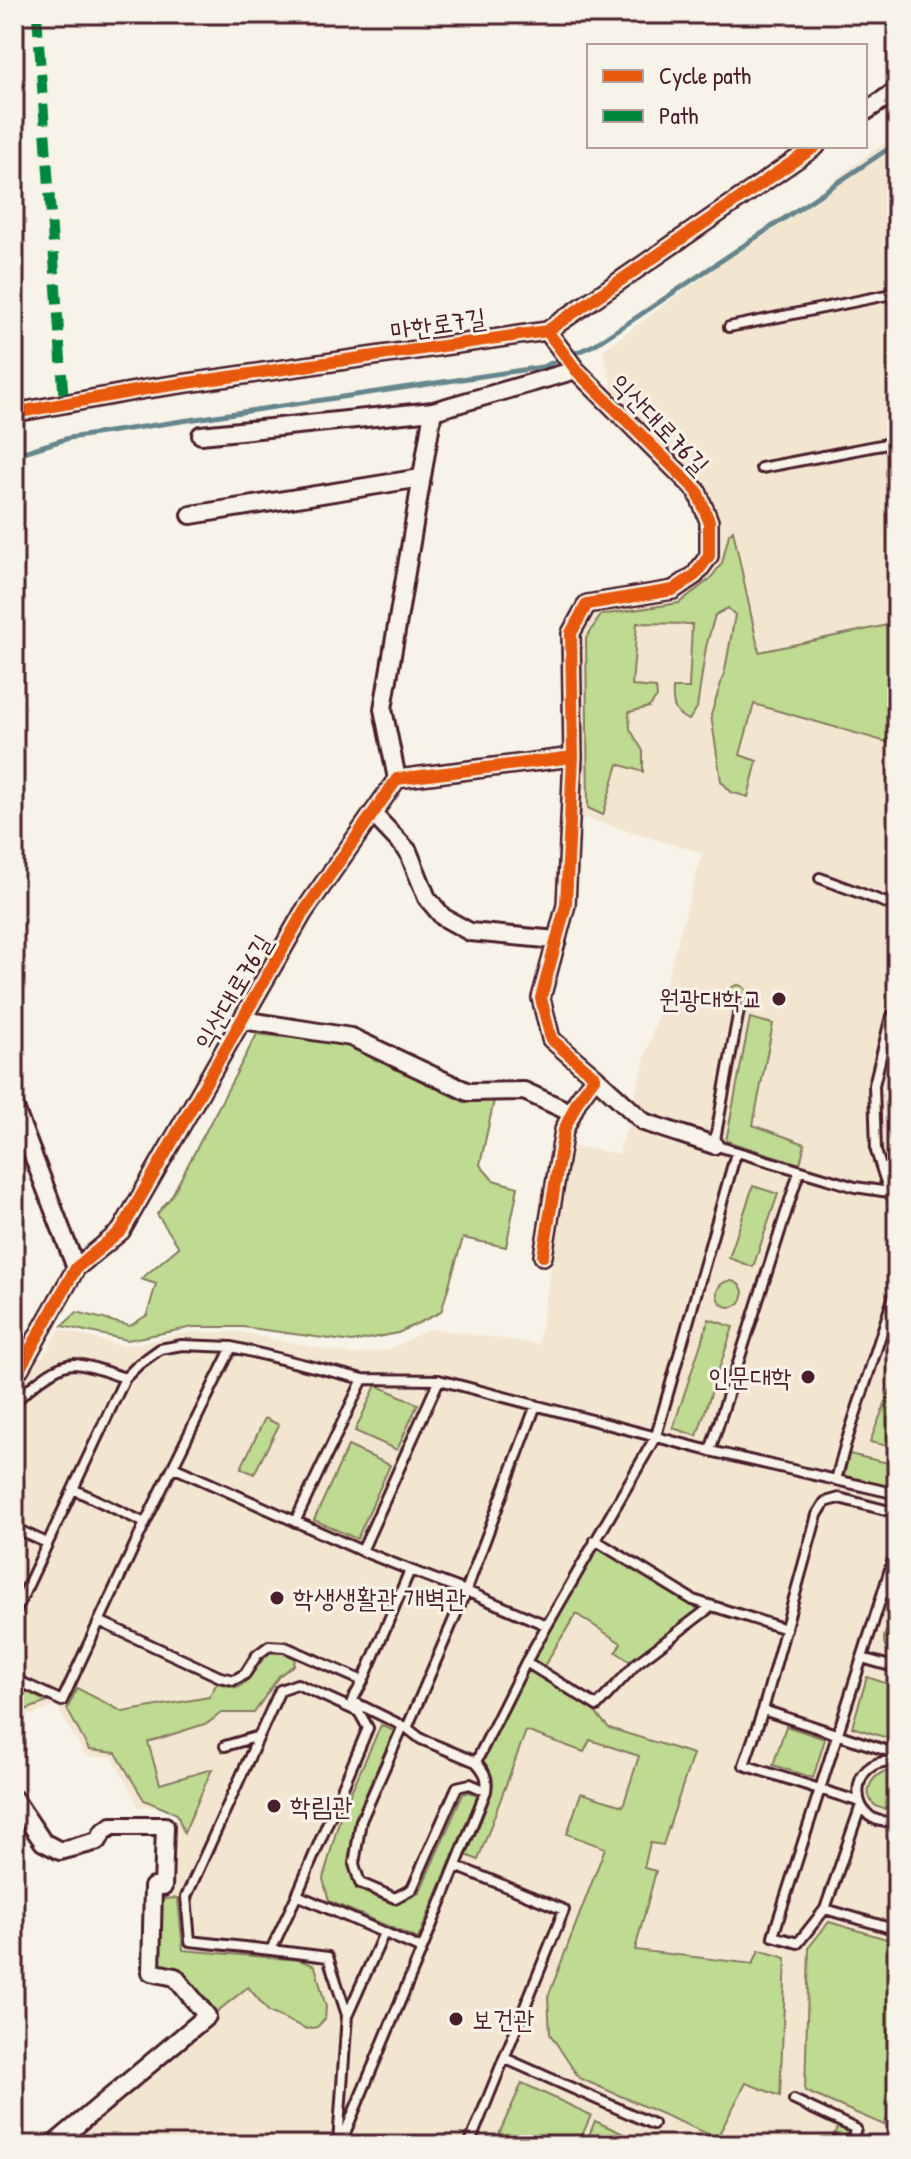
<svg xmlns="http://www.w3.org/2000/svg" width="911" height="2159" font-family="'Patrick Hand','Poor Story',sans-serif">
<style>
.built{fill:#f3e6d1}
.green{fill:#bfda91;stroke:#847c5e;stroke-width:2}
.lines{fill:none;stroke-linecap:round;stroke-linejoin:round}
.stream{stroke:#66868e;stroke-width:5}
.service-casing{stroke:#4a1f2b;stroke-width:14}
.minor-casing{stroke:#4a1f2b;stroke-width:22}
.service{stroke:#f7f3e8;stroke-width:8}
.minor{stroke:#f7f3e8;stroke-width:16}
.quiet{stroke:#00873e;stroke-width:10;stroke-dasharray:20 10;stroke-linecap:butt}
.cycleway-casing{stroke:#f7f3e8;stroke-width:17}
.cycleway{stroke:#e8590c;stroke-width:12}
.poi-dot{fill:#4a1f2b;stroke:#f7f3e8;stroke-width:3}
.labels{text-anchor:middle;stroke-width:6;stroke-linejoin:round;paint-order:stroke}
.street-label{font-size:26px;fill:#4a1f2b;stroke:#f7f3e8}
.poi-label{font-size:26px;fill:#4a1f2b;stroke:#f7f3e8;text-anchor:start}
</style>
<rect width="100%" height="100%" fill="#f7f3e8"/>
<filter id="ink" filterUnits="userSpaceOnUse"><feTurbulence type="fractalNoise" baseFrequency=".0125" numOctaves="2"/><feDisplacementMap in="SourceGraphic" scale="16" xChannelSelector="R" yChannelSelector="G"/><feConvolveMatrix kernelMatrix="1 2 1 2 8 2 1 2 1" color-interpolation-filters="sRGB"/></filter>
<g filter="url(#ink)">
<path class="built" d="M 897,134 L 897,2145 L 55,2145 L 214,2014 L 154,1968 L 157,1891 L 170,1891 L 177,1806 L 139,1807 L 112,1757 L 86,1757 L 56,1706 L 14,1721 L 14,1375 L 20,1368 L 44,1355 L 60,1329 L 123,1346 L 189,1332 L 239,1332 L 354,1355 L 389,1349 L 431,1328 L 538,1344 L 571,1146 L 619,1154 L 702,853 L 581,817 L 581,634 L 592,611 L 677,599 L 714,559 L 716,523 L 615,400 L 603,350 Z"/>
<path class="green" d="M 733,530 L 759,652 L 897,623 L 897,745 L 754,704 L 740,755 L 757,761 L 748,797 L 731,792 L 721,781 L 711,715 L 725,670 L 735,615 L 728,608 L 715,615 L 706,647 L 697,708 L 689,720 C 673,714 672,703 673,688 L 689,688 L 692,624 L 637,623 L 632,686 L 656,688 L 657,697 L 649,707 L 629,712 L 630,729 L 643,751 L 643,772 L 618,764 L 603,815 L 588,808 L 586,638 L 601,615 L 679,603 L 710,579 L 722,563 L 729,534 Z
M729 994a9 9 0 1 1 18 0a9 9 0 1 1-18 0Z
M 750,1018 L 773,1024 L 753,1125 L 805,1144 L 800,1164 L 726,1141 Z
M 257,1034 L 346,1044 L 464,1102 L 494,1100 L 480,1165 L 493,1180 L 518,1187 L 506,1247 L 463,1238 L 441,1312 L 398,1333 L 352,1342 L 243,1327 L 194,1327 L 127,1340 L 62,1326 L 77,1312 L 130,1326 L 147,1315 L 156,1284 L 141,1279 L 179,1247 L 157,1214 L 171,1197 Z
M 897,1037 L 897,1157 C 882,1118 883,1076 897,1037 Z
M 753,1186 L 778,1194 L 753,1267 L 729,1258 Z
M717 1294a13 13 0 1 1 26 0a13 13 0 1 1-26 0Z
M 709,1319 L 733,1327 L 697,1436 L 673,1428 Z
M 897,1373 L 897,1448 L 870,1442 Z
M 376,1385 L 418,1404 L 397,1450 L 355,1431 Z
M 265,1418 L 279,1425 L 254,1474 L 241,1468 Z
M 348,1446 L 390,1465 L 357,1539 L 314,1520 Z
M 849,1454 L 897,1465 L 897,1488 L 844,1476 Z
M 597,1548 L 690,1604 L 702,1607 L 631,1662 L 616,1652 L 621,1643 L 576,1614 L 544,1666 L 532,1660 Z
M 897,1623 L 897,1657 C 885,1652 881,1642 886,1631 Z
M 271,1652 L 285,1653 L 295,1658 L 294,1665 L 279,1676 L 254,1713 L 221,1713 L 208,1723 L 148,1742 L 160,1784 L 212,1769 L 184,1833 L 177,1814 L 144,1800 L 116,1753 L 89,1750 L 67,1709 L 77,1688 L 123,1712 L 209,1697 L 217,1683 L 237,1688 C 255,1677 255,1664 271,1652 Z
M 528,1669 L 594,1711 L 609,1728 L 693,1754 L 663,1845 L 650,1843 L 644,1868 L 656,1871 L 635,1950 L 753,1964 L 759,1950 L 786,1958 L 780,2096 L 746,2083 L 717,2138 L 579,2078 L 550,2034 L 548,1997 L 605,1848 L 567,1834 L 581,1793 L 623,1806 L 639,1756 L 590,1740 L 584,1752 L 526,1731 L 478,1860 L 466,1855 C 473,1839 492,1799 493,1783 C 493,1773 488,1768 481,1763 Z
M 867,1677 L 897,1687 L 897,1741 L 852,1727 Z
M 14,1685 L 47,1702 L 14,1714 Z
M 381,1725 L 394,1731 L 355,1819 L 348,1865 L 356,1889 L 396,1905 L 419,1893 L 463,1794 L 469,1792 L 478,1796 L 418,1939 L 329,1901 L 323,1879 L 341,1814 Z
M 786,1726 L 825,1739 L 813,1778 L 773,1765 Z
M 883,1772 L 889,1772 L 897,1774 L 897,1807 C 869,1817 857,1785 883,1772 Z
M 178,1898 L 183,1950 L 299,1960 L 315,1966 L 326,2007 L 325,2019 L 317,2027 L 307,2029 L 269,2012 L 248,1987 L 214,2014 L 160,1970 L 162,1899 Z
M 829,1922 L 897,1942 L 897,2098 L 884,2125 L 805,2091 L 809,1947 Z
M 522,2083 L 591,2115 L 578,2145 L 494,2145 Z
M 595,2121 L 639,2141 L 637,2145 L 585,2145 Z
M 838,2126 L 850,2132 L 844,2145 L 829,2145 Z"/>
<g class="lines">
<path class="stream" d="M 14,455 L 69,438 L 542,367 L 594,345 L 631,321 L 897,143"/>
<defs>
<path id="service" d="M 729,327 L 897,293
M 761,468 L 897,442
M 820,878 L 897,907
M 739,1010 L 714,1145 L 855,1187 L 889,1192
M 897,1010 L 890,1020 L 874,1085 L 876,1151 L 889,1192 L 897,1204
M 14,1403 C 27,1390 55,1364 74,1364 C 91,1365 109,1373 125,1378
M 710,1451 L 799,1172
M 173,1467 L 362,1551 L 410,1570 L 363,1681 L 352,1701 L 407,1728 L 466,1591 L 536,1405
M 836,1480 L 845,1446 L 897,1286
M 73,1489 L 145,1523
M 295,1522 L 363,1379
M 14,1528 L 47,1543
M 595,1540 L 693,1600 L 786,1629
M 362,1551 L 439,1380
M 410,1570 L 466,1591 L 546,1625
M 883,1592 L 897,1546
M 14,1615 L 125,1378 L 139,1364 L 160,1349 L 182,1345 L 232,1347 L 363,1379 L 439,1380 L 710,1451 L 897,1494
M 99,1621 L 220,1677 L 234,1680 L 245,1674 L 257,1655 L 269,1646 L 285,1647 L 363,1681
M 862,1658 L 897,1668
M 526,1662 L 597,1706 L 637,1663 L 712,1606
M 14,1679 L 62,1701 L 145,1523 L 232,1347
M 297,1684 L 359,1712 L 368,1728 L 297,1895 L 271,1950 L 190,1941 L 186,1897 L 280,1690 Z
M 763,1710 L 897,1754
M 403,1726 L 361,1821 L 354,1864 L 360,1883 L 395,1898 L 412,1889 L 457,1787 L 470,1784 L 486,1791
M 407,1728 L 421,1739 L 476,1762 L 526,1662 L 656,1436 L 736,1153
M 225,1746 L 259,1736
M 897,1762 C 843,1754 848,1833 897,1820
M 860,1802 L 744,1765 L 763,1710 L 817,1515 L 825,1502 L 839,1498 L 897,1513
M 861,1805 L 825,1909 L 897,1930
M 456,1866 L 564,1910 L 469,2145
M 297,1895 L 422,1949 L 340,2145
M 825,1909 L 798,1943 L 773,1936 L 883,1592 L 897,1596
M 422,1949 L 486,1791 C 488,1778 485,1772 476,1762
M 271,1950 L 328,1957 L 347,2015 L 338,2143
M 348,2014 L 384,1933
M 504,2058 L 653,2124
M 794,2100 L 856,2129 L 849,2145"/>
<path id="minor" d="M 865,112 L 897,90
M 14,413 L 146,389 L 547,331 L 816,146
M 201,435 L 433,411 L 576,370
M 191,515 L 421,478
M 397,779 L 383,709 L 433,411
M 373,814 L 408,851 L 427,898 L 443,917 L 470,932 L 557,940
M 242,1020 L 351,1037 L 468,1092 L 524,1091 L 572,1113
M 595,1077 L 644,1122 L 714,1145
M 14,1106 L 76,1268
M 543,1256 L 564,1130 L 578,1100 L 595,1077 L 551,1039 L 541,998 L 566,905 L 573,757 L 571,633 L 587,604 L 673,590 L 695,575 L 709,556 L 709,521 L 697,491 L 576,370 L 547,331
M 14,1374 L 20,1368 L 76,1268 L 121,1231 L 303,913 L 397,779 L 573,757
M 14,1799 L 43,1842 L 60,1851 L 98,1841 L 103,1832 L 112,1826 L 165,1826 L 163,1887 L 153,1887 L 151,1972 L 175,1977 L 207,2016 L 53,2145"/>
</defs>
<use href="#service" class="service-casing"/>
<use href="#minor" class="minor-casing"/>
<use href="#service" class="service"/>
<use href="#minor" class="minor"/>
<path class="quiet" d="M 37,14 L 64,403
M 885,14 L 897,30"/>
<defs>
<path id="cycleway" d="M 14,413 L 146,389 L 547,331 L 816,146
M 543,1256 L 564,1130 L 578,1100 L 595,1077 L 551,1039 L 541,998 L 566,905 L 573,757 L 571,633 L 587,604 L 673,590 L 695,575 L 709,556 L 709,521 L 697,491 L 576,370 L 547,331
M 14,1374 L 20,1368 L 76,1268 L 121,1231 L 303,913 L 397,779 L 573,757"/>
</defs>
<use href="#cycleway" class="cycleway-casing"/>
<use href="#cycleway" class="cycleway"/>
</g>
</g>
<g class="poi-dot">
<circle cx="779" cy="999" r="8"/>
<circle cx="808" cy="1377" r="8"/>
<circle cx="277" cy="1598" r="8"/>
<circle cx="274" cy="1806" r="8"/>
<circle cx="456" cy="2019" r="8"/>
</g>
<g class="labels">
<g class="street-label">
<text transform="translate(438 324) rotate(-8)" y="9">마한로7길</text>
<text transform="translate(660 424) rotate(46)" y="9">익산대로76길</text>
<text transform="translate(233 992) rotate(-60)" y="9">익산대로76길</text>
</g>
<g class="poi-label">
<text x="763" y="1008" text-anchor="end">원광대학교</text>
<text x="792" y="1386" text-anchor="end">인문대학</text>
<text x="293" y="1607">학생생활관 개벽관</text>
<text x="290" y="1815">학림관</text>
<text x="472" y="2028">보건관</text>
</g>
</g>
<rect width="911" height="2159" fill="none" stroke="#f7f3e8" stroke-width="48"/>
<rect x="24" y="24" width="863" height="2111" fill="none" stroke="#4a1f2b" stroke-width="3" filter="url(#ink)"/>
<rect x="587" y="44" width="280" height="104" fill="#f7f3e8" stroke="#b29e9c" stroke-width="2"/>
<rect x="603" y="70" width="40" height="12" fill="#e8590c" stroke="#b29e9c" stroke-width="2"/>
<text x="659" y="84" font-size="24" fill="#4a1f2b">Cycle path</text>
<rect x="603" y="110" width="40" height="12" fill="#00873e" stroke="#b29e9c" stroke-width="2"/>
<text x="659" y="124" font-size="24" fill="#4a1f2b">Path</text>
</svg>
